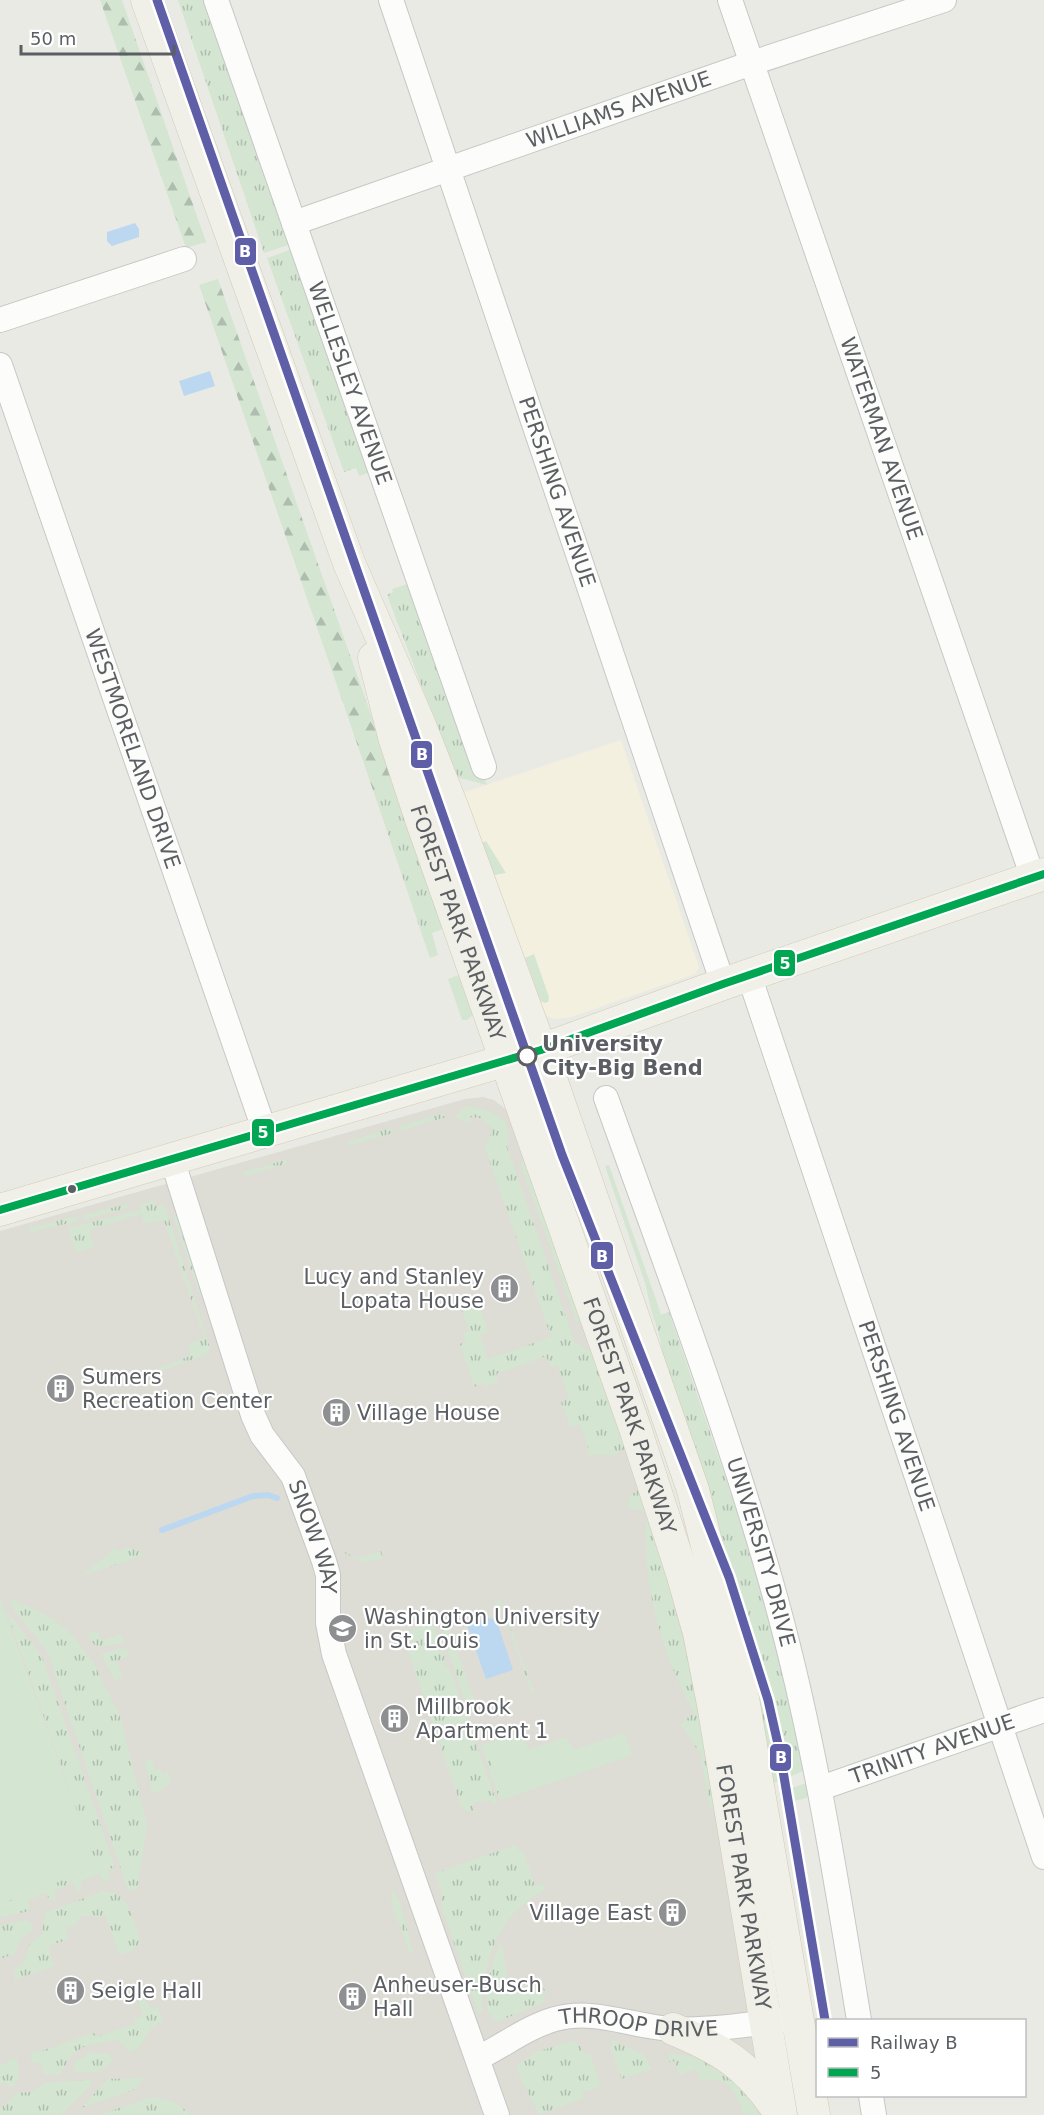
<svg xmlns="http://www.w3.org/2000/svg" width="1044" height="2115" font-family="'DejaVu Sans',sans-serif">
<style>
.commercial{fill:#f3f0df}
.education{fill:#dddcd5}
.grass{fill:url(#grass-tufts)}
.forest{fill:url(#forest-firs)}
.green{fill:#d4e5d2}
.water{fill:#bcd8f1}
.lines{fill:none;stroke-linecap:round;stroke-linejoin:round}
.stream{stroke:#bcd8f1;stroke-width:6}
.minor-casing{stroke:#c7c7c7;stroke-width:26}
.major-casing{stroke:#d0cab5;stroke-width:33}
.minor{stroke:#fcfcfb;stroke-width:24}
.major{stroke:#f1f0e8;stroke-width:32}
.bus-1-casing{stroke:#fff;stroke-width:12}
.bus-1{stroke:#00a651;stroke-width:8}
.rail-1-casing{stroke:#fff;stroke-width:14}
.rail-1{stroke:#5f5fa8;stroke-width:9}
.stop-dot{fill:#fff;stroke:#5b5e62;stroke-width:3}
.bus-dot{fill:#5b5e62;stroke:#fff;stroke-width:2}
.labels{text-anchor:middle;stroke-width:4.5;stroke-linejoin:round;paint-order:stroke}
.street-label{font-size:21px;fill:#5b5e62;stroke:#fff}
.stop-label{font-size:21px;font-weight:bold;fill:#5b5e62;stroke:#fff;text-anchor:start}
.poi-label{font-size:21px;fill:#5b5e62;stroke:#fff;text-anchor:start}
.line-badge{stroke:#fff;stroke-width:2}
.badge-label{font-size:16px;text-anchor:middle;font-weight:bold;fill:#fff}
</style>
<defs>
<pattern id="grass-tufts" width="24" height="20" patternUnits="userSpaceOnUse" patternTransform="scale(1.5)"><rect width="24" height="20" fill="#d4e5d2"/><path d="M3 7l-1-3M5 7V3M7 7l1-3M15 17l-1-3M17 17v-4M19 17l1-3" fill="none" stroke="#afbdae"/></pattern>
<pattern id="forest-firs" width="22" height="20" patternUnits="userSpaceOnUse" patternTransform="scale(1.5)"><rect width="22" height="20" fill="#d4e5d2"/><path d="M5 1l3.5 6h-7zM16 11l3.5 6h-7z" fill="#afbdae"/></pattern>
</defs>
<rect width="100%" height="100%" fill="#eaeae5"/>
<path class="commercial" d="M 621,740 L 699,967 L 695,974 L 571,1017 L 555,1019 L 542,1014 L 462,793 Z"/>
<path class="education" d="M 483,1097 L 494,1100 L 509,1112 L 628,1439 L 693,1663 L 771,2115 L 0,2115 L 0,1231 L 465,1099 Z"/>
<path class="grass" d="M 178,0 L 204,0 L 291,244 L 264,253 Z
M 293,249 L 371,472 L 359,476 L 356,468 L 344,472 L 267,258 Z
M 410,583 L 483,775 L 487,785 L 456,777 L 387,595 L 393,592 L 392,589 Z
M 395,783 L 443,929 L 432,933 L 438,955 L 430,958 L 373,790 Z
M 469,1106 C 494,1111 515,1117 507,1147 L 575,1343 L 591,1352 L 626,1448 L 615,1455 L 588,1455 L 588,1446 L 580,1424 L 570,1427 L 561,1402 L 569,1399 L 557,1365 L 551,1367 L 546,1356 L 496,1374 L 498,1382 L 486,1387 L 484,1383 L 474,1387 L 460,1344 L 466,1341 L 463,1333 L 469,1331 L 458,1300 L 475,1294 L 489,1332 L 480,1335 L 488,1359 L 551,1337 L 485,1148 L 493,1129 L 481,1118 L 470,1117 L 470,1121 L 466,1122 L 455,1117 L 463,1108 Z
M 444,1113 L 446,1117 L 400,1131 L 398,1127 Z
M 391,1128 L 393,1133 L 349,1146 L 347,1142 Z
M 286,1160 L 287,1164 L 244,1176 L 243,1172 Z
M 153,1201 L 156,1206 L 164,1204 L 210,1348 L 206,1355 L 157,1372 L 156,1369 L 190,1356 L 188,1344 L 204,1338 L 164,1220 L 145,1224 L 141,1214 L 90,1230 L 94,1247 L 76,1253 L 68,1228 L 141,1210 L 139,1205 Z
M 127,1204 L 128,1208 L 84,1220 L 83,1215 Z
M 176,1214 L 203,1295 L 198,1291 L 173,1215 Z
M 76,1216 L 78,1221 L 31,1232 L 29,1228 Z
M 669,1312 L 760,1579 L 806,1770 L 772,1784 L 667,1374 C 662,1355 661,1334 653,1317 Z
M 639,1490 C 673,1594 703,1701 714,1811 L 709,1806 L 701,1755 L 680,1724 L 694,1713 C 659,1648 643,1586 646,1514 L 644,1510 L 627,1508 L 630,1495 Z
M 113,1547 L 118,1551 L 129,1547 L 146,1555 L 81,1576 L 111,1552 Z
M 343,1551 L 356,1558 L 381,1551 L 383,1558 C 368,1563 355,1563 343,1551 Z
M 1,1596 L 7,1612 L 42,1656 L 115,1867 L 109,1869 L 110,1880 L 103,1881 L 99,1874 L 80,1881 L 82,1890 L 77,1891 L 73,1883 L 54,1891 L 56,1900 L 50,1901 L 46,1893 L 28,1900 L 30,1911 L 0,1917 L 0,1904 L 97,1867 Z
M 13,1599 L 54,1619 L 75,1638 L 93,1662 L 120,1716 L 147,1824 L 137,1890 L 130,1891 L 126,1885 L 47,1651 L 10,1605 Z
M 500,1600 L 535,1693 L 532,1694 L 502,1608 L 494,1603 L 446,1620 L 478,1710 L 469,1713 L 438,1622 Z
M 430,1624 L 434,1626 L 437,1636 L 434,1642 L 435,1648 L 444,1654 L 446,1668 L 449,1667 L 497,1803 L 492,1804 L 490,1800 L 472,1803 L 474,1810 L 468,1812 L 461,1806 L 404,1639 L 407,1632 Z
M 97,1630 L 102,1641 L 122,1634 L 124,1641 L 120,1644 L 96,1647 L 87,1634 Z
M 122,1648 L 127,1649 L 129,1656 L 117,1661 L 123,1678 L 118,1678 L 116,1682 L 101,1654 Z
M 485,1744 L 504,1799 L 500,1801 L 481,1745 Z
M 151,1759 L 155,1771 L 160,1769 L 163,1774 L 168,1772 L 171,1783 L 155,1794 L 152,1792 L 145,1761 Z
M 807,1783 L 807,1798 L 781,1804 L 779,1792 Z
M 516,1845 L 519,1851 L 523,1850 L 535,1886 L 544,1884 L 545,1890 C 496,1916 484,1959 482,2012 L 478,2013 L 441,1906 L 442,1893 L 435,1873 Z
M 392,1889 L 399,1901 L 414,1955 L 408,1949 L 391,1901 Z
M 103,1891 C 130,1890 134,1924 141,1944 L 134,1947 L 135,1950 L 119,1955 L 105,1915 L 95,1918 L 94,1915 L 80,1917 L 76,1925 L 66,1928 L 69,1939 L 48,1946 L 54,1966 L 14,1980 L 15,1970 L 25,1960 L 29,1945 L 42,1934 L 45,1913 Z
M 25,1920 L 32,1924 L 32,1931 L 21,1939 L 14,1954 L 0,1959 L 0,1925 Z
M 502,1941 L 507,1978 L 521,1987 L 541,1986 L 547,1992 L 543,1997 L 545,2002 L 497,2022 L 488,2012 C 484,1988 491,1963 502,1941 Z
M 142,1996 L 151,2008 L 157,2006 L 163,2020 C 144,2030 146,2048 129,2052 L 122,2043 L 114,2040 L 83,2047 L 72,2055 L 60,2074 L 44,2074 L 40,2062 L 33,2064 L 30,2056 L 34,2050 L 38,2052 L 94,2033 L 96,2037 L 135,2024 L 134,2019 L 143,2016 L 137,1998 Z
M 612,2040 L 644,2055 L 652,2069 L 621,2079 L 611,2048 Z
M 573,2041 L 580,2045 L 585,2055 L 590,2053 L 601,2087 L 582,2093 L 584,2098 L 539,2115 L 515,2067 L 536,2052 Z
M 86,2052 L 109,2054 L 113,2060 L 100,2072 L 74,2072 L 74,2061 L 86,2056 Z
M 669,2054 C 707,2052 744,2083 759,2115 L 744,2115 C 736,2092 728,2074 700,2081 L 696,2069 L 679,2075 L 674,2061 L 669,2062 Z
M 10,2058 L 17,2060 C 20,2071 19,2082 11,2088 L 5,2082 L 0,2084 L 0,2065 L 8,2062 Z
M 143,2078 L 136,2089 L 81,2108 L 108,2079 Z
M 90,2080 L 91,2086 L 61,2115 L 0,2115 L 0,2109 L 17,2093 L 32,2092 L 45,2083 Z
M 151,2097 L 172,2101 L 193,2115 L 99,2115 Z"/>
<path class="forest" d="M 100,0 L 122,0 L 206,242 L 186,248 Z
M 218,279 L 395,783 L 373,790 L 199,285 Z"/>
<path class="green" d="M 486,841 L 506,873 L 494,875 L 480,844 Z
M 534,954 L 549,997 L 548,1002 L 544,1003 L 540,1000 L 525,958 Z
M 459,975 L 473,1015 L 467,1020 L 462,1020 L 448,979 Z
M 524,1162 L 580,1321 L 577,1323 L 520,1163 Z
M 609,1165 L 661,1314 L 653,1317 L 645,1283 L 605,1166 Z
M 0,1599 L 97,1867 L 0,1904 Z
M 522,1732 L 528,1750 L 566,1737 L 574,1750 L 624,1733 L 633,1755 L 504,1799 L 485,1744 Z"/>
<path class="water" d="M 135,223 L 139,229 L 139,237 L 112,246 L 107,241 L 107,232 Z
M 210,371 L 215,386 L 184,396 L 179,381 Z
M 488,1618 L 496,1619 L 513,1670 L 486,1679 L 467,1625 Z"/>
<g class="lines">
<path class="stream" d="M 162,1530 L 253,1496 L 268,1495 L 277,1498"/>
<defs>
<g id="minor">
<path id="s1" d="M 216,0 L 484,767"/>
<path id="s2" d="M 391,0 L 723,984"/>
<path id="s3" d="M 730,0 L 1033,878"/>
<path id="s4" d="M 294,223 L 752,63 L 944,0"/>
<path d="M 0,320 L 184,259"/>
<path id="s5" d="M 0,365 L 265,1132"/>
<path id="s6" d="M 749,975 L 1044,1857"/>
<path id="s7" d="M 606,1098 C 665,1263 730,1432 776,1600 C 814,1738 836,1879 859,2020"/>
<path id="s8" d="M 172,1159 L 253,1415 L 262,1435 L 293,1476 L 324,1561 L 328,1575 L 328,1623 L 334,1654 L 497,2115"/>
<path id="s9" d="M 821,1788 L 1044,1710"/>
<path id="s10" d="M 478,2058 C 503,2046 527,2027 555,2019 C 596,2008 632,2027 672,2029 C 708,2031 746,2025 781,2020"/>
<path d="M 871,2096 L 874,2115"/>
</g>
<g id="major">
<path d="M 147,0 L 349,563 L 419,723 L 453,809 L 541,1050 L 693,1490 L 738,1669 L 814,2115"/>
<path id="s11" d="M 374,658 L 395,740 L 422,822 L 635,1428 L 682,1573 L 699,1633 L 713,1704 L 781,2115"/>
<path d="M 0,1210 L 541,1050 L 723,984 L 1044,874"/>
<path d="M 673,2029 C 721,2049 748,2065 777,2109"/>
</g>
</defs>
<use href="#minor" class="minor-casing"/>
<use href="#major" class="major-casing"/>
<use href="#minor" class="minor"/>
<use href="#major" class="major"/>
<defs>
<path id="bus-1" d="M 0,1210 L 541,1050 L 723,984 L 1044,874"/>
</defs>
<use href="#bus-1" class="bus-1-casing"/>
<use href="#bus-1" class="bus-1"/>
<defs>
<path id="rail-1" d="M 157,0 L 562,1155 L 729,1577 L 768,1700 L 780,1753 L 825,2020"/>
</defs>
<use href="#rail-1" class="rail-1-casing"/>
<use href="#rail-1" class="rail-1"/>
</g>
<defs>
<symbol id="building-disc" viewBox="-11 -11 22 22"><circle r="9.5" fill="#8d8f90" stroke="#fff"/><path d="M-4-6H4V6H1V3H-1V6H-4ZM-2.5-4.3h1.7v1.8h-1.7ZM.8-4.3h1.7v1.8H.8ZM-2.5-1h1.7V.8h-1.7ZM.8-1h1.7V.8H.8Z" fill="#fff"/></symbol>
<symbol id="university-disc" viewBox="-11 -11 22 22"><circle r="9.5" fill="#8d8f90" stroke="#fff"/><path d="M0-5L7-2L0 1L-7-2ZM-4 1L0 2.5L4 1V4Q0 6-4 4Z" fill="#fff"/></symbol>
</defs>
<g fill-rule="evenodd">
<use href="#building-disc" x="488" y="1272" width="33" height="33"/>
<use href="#building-disc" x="44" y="1372" width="33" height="33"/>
<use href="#building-disc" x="320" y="1396" width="33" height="33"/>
<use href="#university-disc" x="326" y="1612" width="33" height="33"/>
<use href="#building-disc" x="378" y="1702" width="33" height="33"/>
<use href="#building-disc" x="656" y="1896" width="33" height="33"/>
<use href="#building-disc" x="54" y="1974" width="33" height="33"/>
<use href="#building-disc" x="336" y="1980" width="33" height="33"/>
</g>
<circle class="stop-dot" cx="527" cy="1056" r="9"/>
<circle class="bus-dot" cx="72" cy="1189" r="5"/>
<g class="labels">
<g class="street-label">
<text dy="7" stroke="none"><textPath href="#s4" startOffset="344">WILLIAMS AVENUE</textPath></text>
<text dy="7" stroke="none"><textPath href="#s1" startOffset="406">WELLESLEY AVENUE</textPath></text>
<text dy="7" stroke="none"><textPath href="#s3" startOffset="464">WATERMAN AVENUE</textPath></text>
<text dy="7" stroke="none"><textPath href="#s2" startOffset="519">PERSHING AVENUE</textPath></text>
<text dy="7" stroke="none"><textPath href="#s5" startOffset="406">WESTMORELAND DRIVE</textPath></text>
<text dy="7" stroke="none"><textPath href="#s11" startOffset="278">FOREST PARK PARKWAY</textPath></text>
<text dy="7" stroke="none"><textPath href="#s11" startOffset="800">FOREST PARK PARKWAY</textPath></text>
<text dy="7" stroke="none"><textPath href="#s6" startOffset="465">PERSHING AVENUE</textPath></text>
<text dy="7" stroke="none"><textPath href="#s8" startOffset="406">SNOW WAY</textPath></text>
<text dy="7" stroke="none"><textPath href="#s7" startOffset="480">UNIVERSITY DRIVE</textPath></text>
<text dy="7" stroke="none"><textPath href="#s9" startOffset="118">TRINITY AVENUE</textPath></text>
<text dy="7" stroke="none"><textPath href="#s11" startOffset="1286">FOREST PARK PARKWAY</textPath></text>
<text dy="7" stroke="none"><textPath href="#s10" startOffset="171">THROOP DRIVE</textPath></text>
</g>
<g class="stop-label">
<text x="542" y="1051">University<tspan x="542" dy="24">City-Big Bend</tspan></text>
</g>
<g class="poi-label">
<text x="484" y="1284" text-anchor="end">Lucy and Stanley<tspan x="484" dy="24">Lopata House</tspan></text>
<text x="82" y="1384">Sumers<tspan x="82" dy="24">Recreation Center</tspan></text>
<text x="357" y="1420">Village House</text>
<text x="364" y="1624">Washington University<tspan x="364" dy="24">in St. Louis</tspan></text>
<text x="416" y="1714">Millbrook<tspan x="416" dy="24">Apartment 1</tspan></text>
<text x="652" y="1920" text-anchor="end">Village East</text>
<text x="373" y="1992">Anheuser-Busch<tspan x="373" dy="24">Hall</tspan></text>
<text x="91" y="1998">Seigle Hall</text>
</g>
</g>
<g class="line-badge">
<rect x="234" y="237" width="23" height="29" rx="6" fill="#5f5fa8"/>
<rect x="410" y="740" width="23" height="29" rx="6" fill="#5f5fa8"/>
<rect x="773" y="949" width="23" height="28" rx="6" fill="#00a651"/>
<rect x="251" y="1118" width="24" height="29" rx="6" fill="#00a651"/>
<rect x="590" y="1241" width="24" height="29" rx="6" fill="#5f5fa8"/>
<rect x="769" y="1743" width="23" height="29" rx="6" fill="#5f5fa8"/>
</g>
<g class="badge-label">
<text x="245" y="257">B</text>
<text x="422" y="760">B</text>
<text x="785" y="969">5</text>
<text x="263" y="1138">5</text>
<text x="602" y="1262">B</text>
<text x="781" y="1763">B</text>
</g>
<rect x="816" y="2019" width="210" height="78" fill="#ffffff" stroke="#bdbfc0" stroke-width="1.5"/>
<rect x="828" y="2038" width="30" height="9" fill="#5f5fa8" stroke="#bdbfc0" stroke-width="1.5"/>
<text x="870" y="2049" font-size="18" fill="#5b5e62">Railway B</text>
<rect x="828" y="2068" width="30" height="9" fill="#00a651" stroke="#bdbfc0" stroke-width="1.5"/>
<text x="870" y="2079" font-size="18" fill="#5b5e62">5</text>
<path d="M21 45v9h153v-9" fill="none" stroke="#5b5e62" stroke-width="3"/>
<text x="30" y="45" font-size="18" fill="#5b5e62" stroke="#ffffff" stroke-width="4.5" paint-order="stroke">50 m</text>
</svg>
